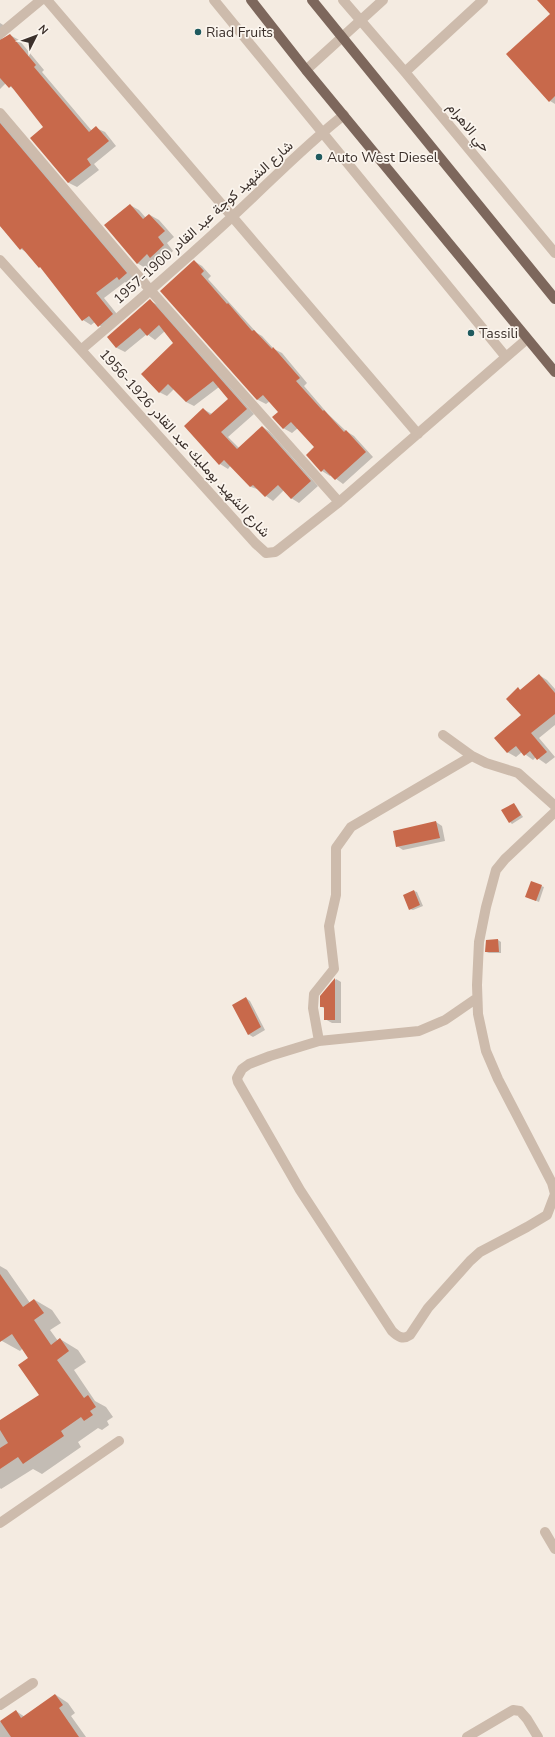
<svg xmlns="http://www.w3.org/2000/svg" width="555" height="1737" font-family="'Nunito Sans',Vazirmatn,sans-serif">
<style>
.shadow{fill:#0003}
.building{fill:#c8694b}
.lines{fill:none;stroke-linecap:round;stroke-linejoin:round}
.minor{stroke:#cdbbac;stroke-width:10}
.major{stroke:#7d675c;stroke-width:10}
.poi-dot{fill:#1f5a5e;stroke:#fbf5ee;stroke-width:1.5}
.labels{text-anchor:middle;stroke-width:3.5;stroke-linejoin:round;paint-order:stroke}
.poi-label{font-size:14px;fill:#3b302b;stroke:#fbf5ee;text-anchor:start}
.street-label{font-size:14px;fill:#3b302b;stroke:#fbf5ee}
</style>
<rect width="100%" height="100%" fill="#f4ebe1"/>
<path class="shadow" d="M 538,0 L 555,0 L 555,104 L 550,101 L 552,15 Z
M 0,23 L 8,28 L 2,37 L 3,41 L 10,35 L 19,40 L 44,70 L 42,72 L 92,131 L 96,128 L 105,132 L 116,146 L 94,164 L 99,170 L 77,187 L 69,183 L 31,138 L 44,127 L 16,91 L 6,83 L 0,89 Z
M 0,110 L 135,278 L 128,284 L 125,282 L 104,298 L 121,319 L 107,331 L 95,322 L 91,325 L 83,320 L 42,268 L 29,254 L 21,249 L 0,226 Z
M 130,205 L 139,210 L 146,218 L 150,215 L 159,220 L 174,237 L 167,243 L 173,251 L 160,262 L 156,260 L 147,269 L 137,263 Z
M 194,261 L 202,266 L 211,276 L 208,279 L 257,333 L 262,336 L 274,349 L 282,353 L 307,383 L 304,386 L 328,414 L 346,431 L 354,436 L 373,457 L 343,484 L 331,475 L 330,476 L 322,471 L 315,447 L 298,428 L 292,433 L 283,428 L 280,412 L 270,401 L 266,404 L 258,400 L 161,291 Z
M 150,301 L 158,305 L 254,414 L 228,437 L 239,448 L 263,427 L 270,432 L 318,486 L 299,503 L 291,498 L 284,490 L 273,501 L 266,496 L 260,490 L 251,487 L 231,465 L 228,469 L 220,464 L 203,409 L 212,414 L 230,399 L 219,387 L 194,406 L 186,402 L 174,389 L 167,396 L 159,392 L 175,343 L 165,331 L 155,340 L 147,334 L 125,352 L 117,348 L 108,337 Z
M 539,675 L 547,680 L 555,689 L 555,725 L 539,738 L 555,757 L 546,764 L 536,757 L 533,760 L 522,752 L 516,757 L 507,752 L 523,715 L 518,689 L 521,690 Z
M 514,804 L 516,806 L 523,817 L 512,824 L 510,822 Z
M 436,822 L 442,826 L 445,841 L 403,850 L 397,846 Z
M 541,886 L 544,887 L 539,902 L 529,898 Z
M 414,891 L 417,892 L 423,906 L 413,910 L 410,909 Z
M 498,940 L 501,942 L 501,953 L 489,953 L 486,952 L 487,941 Z
M 336,979 L 341,982 L 341,1023 L 332,1023 L 325,1019 L 325,1009 L 321,1006 L 321,997 Z
M 246,998 L 250,1001 L 265,1030 L 253,1037 L 248,1034 Z
M 0,1266 L 7,1270 L 30,1303 L 35,1300 L 52,1310 L 61,1323 L 50,1330 L 58,1341 L 60,1339 L 78,1350 L 86,1362 L 74,1370 L 95,1401 L 106,1407 L 113,1417 L 107,1421 L 109,1425 L 102,1430 L 98,1428 L 78,1442 L 81,1447 L 42,1474 L 33,1469 L 1,1489 L 0,1488 L 0,1422 L 40,1395 L 30,1358 L 23,1348 L 20,1351 L 2,1341 L 0,1337 Z
M 56,1695 L 68,1703 L 75,1713 L 71,1716 L 86,1737 L 0,1737 L 0,1722 L 16,1711 L 25,1717 Z"/>
<path class="building" d="M 537,0 L 555,0 L 555,96 L 549,102 L 506,54 L 550,14 Z
M 10,34 L 36,65 L 34,67 L 89,132 L 96,126 L 109,141 L 87,159 L 91,165 L 68,183 L 30,138 L 43,127 L 11,86 L 9,88 L 0,78 L 0,40 Z
M 0,123 L 127,273 L 119,280 L 117,277 L 96,293 L 113,314 L 98,327 L 89,316 L 82,321 L 40,267 L 39,268 L 22,248 L 20,250 L 0,226 Z
M 130,204 L 143,219 L 149,214 L 165,231 L 158,237 L 164,245 L 150,258 L 147,254 L 137,264 L 104,225 Z
M 194,260 L 204,271 L 201,274 L 227,304 L 228,303 L 252,331 L 254,330 L 272,349 L 273,347 L 300,378 L 296,381 L 323,411 L 324,410 L 344,432 L 346,430 L 366,452 L 335,480 L 324,469 L 321,472 L 306,455 L 314,447 L 291,422 L 283,429 L 272,417 L 278,412 L 263,395 L 257,400 L 160,291 Z
M 150,299 L 247,409 L 221,432 L 237,449 L 262,426 L 311,481 L 291,499 L 278,485 L 265,497 L 253,485 L 250,487 L 224,460 L 219,465 L 184,426 L 203,408 L 210,415 L 228,399 L 213,381 L 186,402 L 168,384 L 159,393 L 141,374 L 173,343 L 159,325 L 147,336 L 140,328 L 116,348 L 107,337 Z
M 539,674 L 555,693 L 555,714 L 531,733 L 547,752 L 537,760 L 530,751 L 524,756 L 516,746 L 507,753 L 494,738 L 521,715 L 506,699 L 518,687 L 520,690 Z
M 514,803 L 521,815 L 509,823 L 501,810 Z
M 436,821 L 440,838 L 396,847 L 393,831 Z
M 531,881 L 542,885 L 536,901 L 525,897 Z
M 414,890 L 420,905 L 409,910 L 403,895 Z
M 498,939 L 499,952 L 485,952 L 486,940 Z
M 335,978 L 335,1020 L 324,1020 L 324,1007 L 320,1007 L 320,996 Z
M 246,997 L 261,1027 L 248,1035 L 232,1005 Z
M 0,1274 L 23,1307 L 34,1299 L 44,1313 L 34,1320 L 51,1345 L 60,1338 L 69,1351 L 57,1360 L 84,1398 L 88,1395 L 96,1407 L 90,1411 L 93,1415 L 84,1421 L 81,1417 L 61,1431 L 64,1436 L 23,1464 L 18,1457 L 0,1469 L 0,1448 L 8,1443 L 0,1430 L 0,1420 L 39,1395 L 18,1365 L 28,1358 L 12,1334 L 0,1342 Z
M 55,1694 L 63,1705 L 59,1708 L 79,1737 L 11,1737 L 0,1721 L 16,1710 L 21,1718 Z"/>
<g class="lines">
<path class="minor" d="M 47,0 L 418,434
M 214,0 L 506,357
M 343,0 L 405,72 L 555,253
M 0,34 L 41,0
M 306,70 L 383,0
M 405,72 L 483,0
M 0,113 L 151,291 L 339,502
M 0,260 L 255,543 L 266,553 L 275,552 L 278,550 L 339,502 L 527,339
M 82,349 C 133,306 183,262 232,217 C 269,183 304,146 344,115
M 443,735 L 472,756 L 486,763 L 518,773 L 555,806
M 555,812 L 505,859 L 496,870 L 486,907 L 479,942 L 477,985 L 478,1014 L 486,1051 L 498,1079 L 552,1183 L 555,1194
M 477,998 L 445,1020 L 419,1031 L 319,1041 L 270,1056 L 249,1064 L 242,1069 L 237,1078 L 238,1082 L 300,1190 L 392,1331 C 398,1337 403,1340 410,1335 L 428,1308 L 470,1261 L 480,1252 L 527,1227 L 547,1215 L 555,1194
M 319,1041 L 313,1008 L 314,994 L 334,969 L 329,926 L 336,895 L 336,848 L 351,827 L 472,756
M 0,1523 L 119,1441
M 545,1532 L 555,1549
M 0,1705 L 33,1683
M 467,1737 L 513,1710 L 520,1711 L 527,1719 L 538,1737"/>
<path class="major" d="M 251,0 L 306,70 L 555,372
M 312,0 L 555,299"/>
</g>
<g class="poi-dot">
<circle cx="198" cy="32" r="4"/>
<circle cx="319" cy="157" r="4"/>
<circle cx="471" cy="333" r="4"/>
</g>
<g class="labels">
<g class="poi-label">
<text x="206" y="37">Riad Fruits</text>
<text x="327" y="162">Auto West Diesel</text>
<text x="479" y="338">Tassili</text>
</g>
<g class="street-label">
<text transform="translate(469 127) rotate(51)" y="5">حي الاهرام</text>
<text transform="translate(203 222) rotate(-42)" y="5">شارع الشهيد كوجة عبد القادر 1900-1957</text>
<text transform="translate(185 443) rotate(48)" y="5">شارع الشهيد بومليك عبد القادر 1926-1956</text>
</g>
</g>
<g transform="translate(36 36) rotate(48)" stroke="#fbf5ee" stroke-width="3" paint-order="stroke">
<path d="M0-3L7 15L0 10L-7 15Z" fill="#3b302b"/>
<text y="-6" font-size="11" font-weight="bold" text-anchor="middle" fill="#3b302b">N</text>
</g>
</svg>
